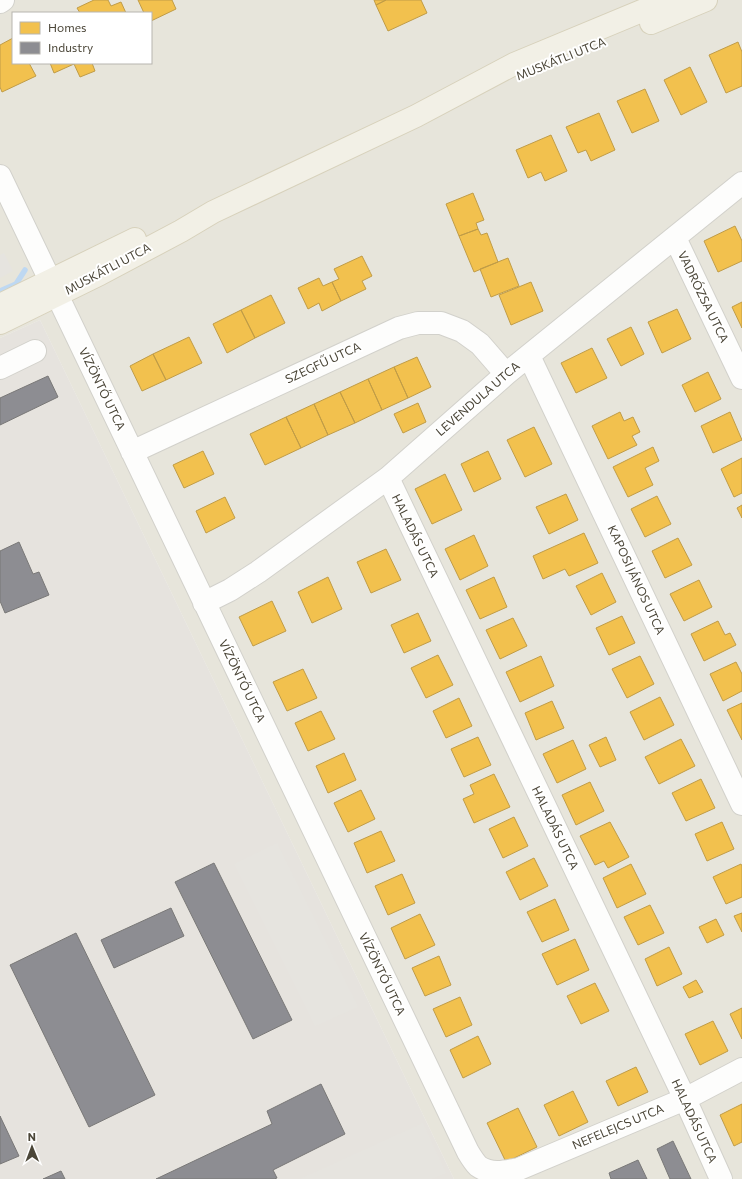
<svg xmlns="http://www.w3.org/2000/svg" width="742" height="1179" font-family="Commissioner,sans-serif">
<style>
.residential{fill:#e7e5db;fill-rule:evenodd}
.industrial{fill:#e6e3de}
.parking{fill:#e6e4df}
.homes{fill:#f2c14e;stroke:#c09c47}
.industry{fill:#8d8d92;stroke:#797877}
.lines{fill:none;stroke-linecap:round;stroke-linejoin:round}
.stream{stroke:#bed8f2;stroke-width:5.5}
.minor-casing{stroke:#d2d1cb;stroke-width:24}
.major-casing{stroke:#d7d1bb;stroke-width:24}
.minor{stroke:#fdfdfc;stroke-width:22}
.major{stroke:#f2f0e6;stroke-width:22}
.labels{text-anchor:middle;stroke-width:4;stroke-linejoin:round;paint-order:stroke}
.street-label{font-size:12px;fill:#4b4638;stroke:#fff}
</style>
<rect width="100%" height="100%" fill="#f4f3ee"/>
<path class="residential" d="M 0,0 L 742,0 L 742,1179 L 454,1179 L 40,320 L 0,338 ZM 13,13 L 151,13 L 151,63 L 13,63 Z"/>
<path class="industrial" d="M 40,320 L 454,1179 L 0,1179 L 0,338 Z"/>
<path class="parking" d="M 4,253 L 13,271 L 0,278 L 0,255 Z
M 277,843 L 358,1007 L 315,1026 L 234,864 Z
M 423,1123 L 446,1173 L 431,1179 L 300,1179 Z"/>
<path class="homes" d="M 94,0 L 108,0 L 111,6 L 121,2 L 126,13 L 80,13 L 77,8 Z
M 138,0 L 172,0 L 176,9 L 151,21 L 151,13 L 144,13 Z
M 374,0 L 386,0 L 376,5 Z
M 386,0 L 421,0 L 427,13 L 388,31 L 376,5 Z
M 13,38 L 13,63 L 29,63 L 36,76 L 2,92 L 0,87 L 0,45 Z
M 738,42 L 742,52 L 742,86 L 726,93 L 709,55 Z
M 50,63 L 92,63 L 95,71 L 80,77 L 74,64 L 54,73 Z
M 690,67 L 707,102 L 681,115 L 664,80 Z
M 645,89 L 659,121 L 632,133 L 617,101 Z
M 599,113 L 615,150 L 591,161 L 586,150 L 578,153 L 566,127 Z
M 551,135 L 567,171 L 545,181 L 541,172 L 528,178 L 516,150 Z
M 473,193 L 484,220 L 476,223 L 478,229 L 459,236 L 446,204 Z
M 735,226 L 742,241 L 742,261 L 718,272 L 704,241 Z
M 478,229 L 481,235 L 487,233 L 498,262 L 474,272 L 459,236 Z
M 362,256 L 372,276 L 362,281 L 366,289 L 341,301 L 332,282 L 339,279 L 334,269 Z
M 508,258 L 519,286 L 491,297 L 480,269 Z
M 319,278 L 323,286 L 332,282 L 341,301 L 322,311 L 319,303 L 308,309 L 298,288 Z
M 531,282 L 543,311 L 511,325 L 499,295 Z
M 271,295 L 285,323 L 255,338 L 241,310 Z
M 742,302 L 742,328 L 732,307 Z
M 677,309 L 691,339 L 662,353 L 648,322 Z
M 241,310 L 255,338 L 227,353 L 213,324 Z
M 631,327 L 644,354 L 621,366 L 607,339 Z
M 189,337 L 202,363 L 166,380 L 153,354 Z
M 592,348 L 607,378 L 576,393 L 561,363 Z
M 153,354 L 166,380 L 142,391 L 130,366 Z
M 417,357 L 431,387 L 408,398 L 394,367 Z
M 394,367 L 408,398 L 382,410 L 368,379 Z
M 708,372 L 721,399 L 695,412 L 682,385 Z
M 368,379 L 382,410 L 355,423 L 340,392 Z
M 340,392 L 355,423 L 328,435 L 314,404 Z
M 418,403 L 426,422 L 403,433 L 394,414 Z
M 314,404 L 328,435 L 301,448 L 286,417 Z
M 620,412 L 624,421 L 633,417 L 640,432 L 632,436 L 637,445 L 608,459 L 592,426 Z
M 730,412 L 742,440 L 713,453 L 701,426 Z
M 286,417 L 301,448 L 265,465 L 250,434 Z
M 534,427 L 552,464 L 525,477 L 507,440 Z
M 653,447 L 659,461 L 645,468 L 653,485 L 628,497 L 613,467 Z
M 203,451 L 214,474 L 184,488 L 173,465 Z
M 488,451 L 501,479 L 474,492 L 461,464 Z
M 742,458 L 742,493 L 734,497 L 721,469 Z
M 445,474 L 462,510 L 432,524 L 415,489 Z
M 566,494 L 578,520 L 549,534 L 536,507 Z
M 657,496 L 671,524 L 645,537 L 631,509 Z
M 225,497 L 235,518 L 206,533 L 196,511 Z
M 742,505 L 742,518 L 737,508 Z
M 584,533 L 598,563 L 569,576 L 565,569 L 543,579 L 533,556 Z
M 474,535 L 488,566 L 460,580 L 445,549 Z
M 678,538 L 692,565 L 665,578 L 652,551 Z
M 386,549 L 401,580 L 371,593 L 357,562 Z
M 602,573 L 616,602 L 591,615 L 576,586 Z
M 328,577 L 342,609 L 312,623 L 298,592 Z
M 494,577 L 507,607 L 480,619 L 466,590 Z
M 699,580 L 712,607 L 684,621 L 670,594 Z
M 272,601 L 286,631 L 253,646 L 239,617 Z
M 418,613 L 431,641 L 404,653 L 391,625 Z
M 622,616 L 635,643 L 609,655 L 596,628 Z
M 513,618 L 527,646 L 500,659 L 486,630 Z
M 718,621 L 725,635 L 730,633 L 736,645 L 704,661 L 691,634 Z
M 438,655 L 453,685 L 426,698 L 411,668 Z
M 541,656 L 554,686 L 520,702 L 506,672 Z
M 640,656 L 654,684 L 627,698 L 612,669 Z
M 736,662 L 742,674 L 742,691 L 723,701 L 710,674 Z
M 303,669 L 317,698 L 287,711 L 273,682 Z
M 660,697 L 674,725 L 644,740 L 630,712 Z
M 459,698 L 472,726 L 446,738 L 433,711 Z
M 552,701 L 564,728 L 536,740 L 525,713 Z
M 742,703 L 742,740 L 727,710 Z
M 321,711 L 335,739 L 308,751 L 295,723 Z
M 478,737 L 491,765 L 464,777 L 451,749 Z
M 606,737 L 616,760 L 600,767 L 589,745 Z
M 681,739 L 695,766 L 659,784 L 645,757 Z
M 573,740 L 586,769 L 557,783 L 543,754 Z
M 344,753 L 356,780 L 328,793 L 316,766 Z
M 494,774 L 510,807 L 474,823 L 463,799 L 474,794 L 470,785 Z
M 701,779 L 715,808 L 686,821 L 672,793 Z
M 590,782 L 604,811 L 576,825 L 562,795 Z
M 361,790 L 375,819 L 348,832 L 334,803 Z
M 514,817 L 528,846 L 503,858 L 489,829 Z
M 610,822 L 629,857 L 608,868 L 604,861 L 595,865 L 580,836 Z
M 722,822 L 734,849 L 707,861 L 695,834 Z
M 381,831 L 395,861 L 367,873 L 354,843 Z
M 534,858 L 548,886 L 520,900 L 506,872 Z
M 631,864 L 646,894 L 617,908 L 603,878 Z
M 741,864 L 742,866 L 742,897 L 726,904 L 713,877 Z
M 402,874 L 415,903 L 388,915 L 375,886 Z
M 555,899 L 569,930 L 542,942 L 527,912 Z
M 650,905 L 664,933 L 638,945 L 624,917 Z
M 742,913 L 742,932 L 734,916 Z
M 420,914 L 435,945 L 405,959 L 391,928 Z
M 716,919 L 724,935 L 707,943 L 699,927 Z
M 575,939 L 589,970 L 557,985 L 542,954 Z
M 669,947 L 682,974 L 657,986 L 645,959 Z
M 439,956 L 451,985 L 425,996 L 412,968 Z
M 696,980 L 703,992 L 689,998 L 683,987 Z
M 595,983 L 609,1011 L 581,1024 L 567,996 Z
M 460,997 L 472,1025 L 446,1037 L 433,1009 Z
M 742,1008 L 742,1039 L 730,1014 Z
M 713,1021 L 728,1051 L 700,1065 L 685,1034 Z
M 478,1036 L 491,1064 L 463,1078 L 450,1050 Z
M 636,1067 L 648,1092 L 618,1106 L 606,1081 Z
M 573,1091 L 588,1122 L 559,1136 L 544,1105 Z
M 742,1104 L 742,1142 L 734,1146 L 720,1115 Z
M 518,1108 L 537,1147 L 506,1162 L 487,1123 Z"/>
<path class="industry" d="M 48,376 L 58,397 L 0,425 L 0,398 Z
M 19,542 L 33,574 L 39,572 L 49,595 L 5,613 L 0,601 L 0,551 Z
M 214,863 L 292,1020 L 253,1039 L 175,882 Z
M 171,908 L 184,936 L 114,968 L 101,940 Z
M 76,933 L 155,1095 L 89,1127 L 10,965 Z
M 321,1084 L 345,1134 L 273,1170 L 277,1178 L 274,1179 L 156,1179 L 272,1124 L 267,1111 Z
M 0,1116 L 19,1156 L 0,1164 Z
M 673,1141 L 691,1179 L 670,1179 L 657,1149 Z
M 638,1160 L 647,1179 L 611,1179 L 609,1173 Z
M 61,1171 L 65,1179 L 43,1179 Z"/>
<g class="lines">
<path class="stream" d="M 0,291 L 16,284 L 25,270"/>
<defs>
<path id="minor" d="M 0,2 L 3,0
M 0,176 L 468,1152 C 471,1157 474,1162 478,1166 C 491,1175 504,1172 519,1169 L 685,1099 L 742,1069
M 675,238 L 742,378
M 529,356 L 742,804
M 0,368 L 35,351
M 132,452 L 399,328 L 418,323 L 441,323 L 462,331 L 480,344 L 506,374
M 388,478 L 685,1099 L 721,1179
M 204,603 L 230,590 L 258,572 L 388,478 L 506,374 L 742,183"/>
<path id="major" d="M 651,23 L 706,0
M 0,305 L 135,239
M 0,323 L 100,274 L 181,231 L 213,212 L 416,116 L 514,64 L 668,0"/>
</defs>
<use href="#minor" class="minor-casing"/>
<use href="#major" class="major-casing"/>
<use href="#minor" class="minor"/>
<use href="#major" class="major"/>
</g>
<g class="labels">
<g class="street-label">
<text transform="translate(561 59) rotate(-22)" y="4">MUSKÁTLI UTCA</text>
<text transform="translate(108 269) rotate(-28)" y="4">MUSKÁTLI UTCA</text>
<text transform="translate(703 297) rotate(64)" y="4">VADRÓZSA UTCA</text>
<text transform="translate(323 363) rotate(-25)" y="4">SZEGFŰ UTCA</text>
<text transform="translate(102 389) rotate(64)" y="4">VÍZÖNTŐ UTCA</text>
<text transform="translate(478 399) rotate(-41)" y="4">LEVENDULA UTCA</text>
<text transform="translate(415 536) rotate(64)" y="4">HALADÁS UTCA</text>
<text transform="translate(636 580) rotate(65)" y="4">KAPOSI JÁNOS UTCA</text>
<text transform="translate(242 681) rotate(64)" y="4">VÍZÖNTŐ UTCA</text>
<text transform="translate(555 828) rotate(64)" y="4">HALADÁS UTCA</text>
<text transform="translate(382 974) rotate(64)" y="4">VÍZÖNTŐ UTCA</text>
<text transform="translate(694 1121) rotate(65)" y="4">HALADÁS UTCA</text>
<text transform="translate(618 1127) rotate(-23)" y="4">NEFELEJCS UTCA</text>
</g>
</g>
<rect x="12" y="12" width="140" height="52" fill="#ffffff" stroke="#b7b5af"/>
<rect x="20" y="22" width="20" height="12" fill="#f2c14e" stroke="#b7b5af"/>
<text x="48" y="32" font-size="12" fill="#4b4638">Homes</text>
<rect x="20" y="42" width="20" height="12" fill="#8d8d92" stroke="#b7b5af"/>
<text x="48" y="52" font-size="12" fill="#4b4638">Industry</text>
<g transform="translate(32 1147) rotate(359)" stroke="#ffffff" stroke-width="3" paint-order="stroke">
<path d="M0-3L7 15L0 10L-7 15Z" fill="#4b4638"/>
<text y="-6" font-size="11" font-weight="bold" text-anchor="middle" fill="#4b4638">N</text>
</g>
</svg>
